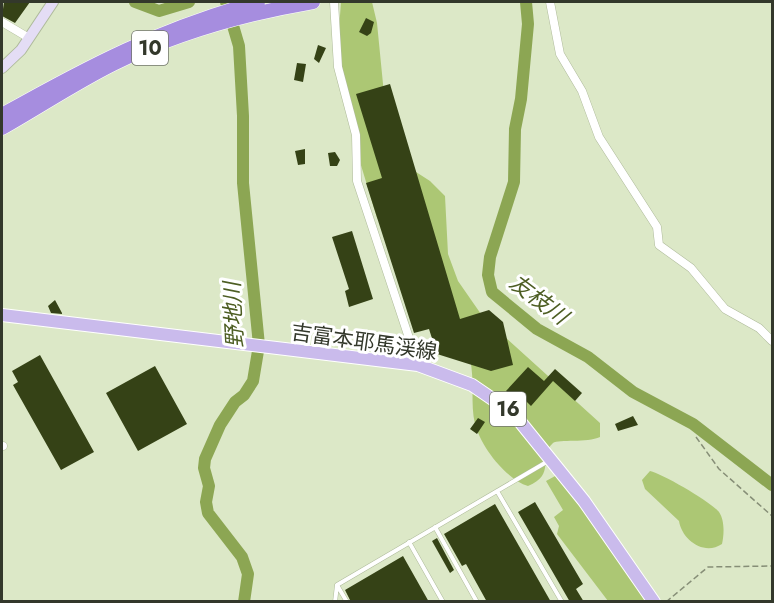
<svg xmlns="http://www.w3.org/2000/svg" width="774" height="603" font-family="Jost,'Noto Sans JP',sans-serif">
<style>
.green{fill:#acc774}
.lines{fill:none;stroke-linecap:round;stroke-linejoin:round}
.river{stroke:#8ca653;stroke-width:12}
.building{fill:#354216}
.lane-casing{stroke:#aeba9a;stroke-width:5}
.street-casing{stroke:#aeba9a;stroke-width:9}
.secondary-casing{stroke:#aeba9a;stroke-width:12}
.primary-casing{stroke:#fff;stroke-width:14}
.highway-casing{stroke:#fff;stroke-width:15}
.path{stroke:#868e77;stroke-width:1.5;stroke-dasharray:6 3;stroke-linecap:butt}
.lane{stroke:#fff;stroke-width:4}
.street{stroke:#fff;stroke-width:8}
.secondary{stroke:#e4ddf5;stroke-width:10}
.primary{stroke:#cabbec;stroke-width:12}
.highway{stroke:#a68ddf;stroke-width:14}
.labels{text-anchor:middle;stroke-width:6;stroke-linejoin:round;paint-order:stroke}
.shield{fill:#fff;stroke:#70746b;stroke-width:1.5}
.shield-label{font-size:20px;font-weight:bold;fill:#33382b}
.street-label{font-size:21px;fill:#33382b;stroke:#fff}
.water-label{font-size:22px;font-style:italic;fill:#4d5e23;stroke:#fff}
</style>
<rect width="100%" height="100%" fill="#dce8c7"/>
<path class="green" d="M 341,2 L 372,2 L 377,23 L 384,94 L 416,172 L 430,181 L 445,196 L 448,254 L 458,281 L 483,317 L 600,423 L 600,437 C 587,443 559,439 553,443 C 537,457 557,474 528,486 C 506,479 481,447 475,424 C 470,403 475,381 470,359 L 377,218 L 360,162 L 342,83 L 338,43 Z
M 650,471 C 663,474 711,502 719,512 C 725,521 724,535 722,544 C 704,556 682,540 679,521 L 645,489 L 642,480 Z
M 557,475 L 648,601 L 608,601 L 557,534 L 559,526 L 554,517 L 563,510 L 546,481 Z"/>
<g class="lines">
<path class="river" d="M 135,2 L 159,11 L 189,2
M 226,2 L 239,46 L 243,116 L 243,183 L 259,345 L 253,381 L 244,395 L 235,402 L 220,425 L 205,459 L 204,468 L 209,486 L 206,502 L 208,513 L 242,557 L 248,574 L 244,602
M 526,2 L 528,24 L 521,99 L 515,129 L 514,182 L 490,257 L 488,275 L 492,292 L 537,329 L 588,357 L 633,392 L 693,424 L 772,485"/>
</g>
<path class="building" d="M 4,2 L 30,2 L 15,23 L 2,16 Z
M 366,18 L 374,22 L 371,33 L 367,36 L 359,32 Z
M 318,45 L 326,48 L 319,63 L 314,59 Z
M 297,63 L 306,64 L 303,82 L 294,80 Z
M 390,84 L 460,319 L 489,310 L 503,322 L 513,365 L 491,371 L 437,354 L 429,329 L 414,333 L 366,183 L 382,178 L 356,94 Z
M 305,149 L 305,164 L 298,165 L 295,151 Z
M 335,152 L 340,160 L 337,166 L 330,166 L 328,153 Z
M 352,231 L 373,299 L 349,307 L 345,291 L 349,289 L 332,237 Z
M 55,300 L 62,313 L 62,314 L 51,313 L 48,306 Z
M 40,355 L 94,452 L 61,470 L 13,385 L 18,382 L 12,371 Z
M 155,366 L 187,424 L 138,451 L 106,393 Z
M 528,367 L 544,381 L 555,369 L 582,393 L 575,401 L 553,381 L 531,406 L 521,396 L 517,401 L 506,391 Z
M 633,416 L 638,425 L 618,431 L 615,424 Z
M 478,418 L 485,422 L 477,434 L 470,429 Z
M 535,502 L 583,584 L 576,589 L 584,602 L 570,602 L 518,512 Z
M 495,504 L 551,602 L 487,602 L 466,564 L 462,566 L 444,534 Z
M 437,538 L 454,570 L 450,573 L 432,541 Z
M 403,556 L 429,602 L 351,602 L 345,590 Z"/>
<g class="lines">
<defs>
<path id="lane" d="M 497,491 L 562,602
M 435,527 L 477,602
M 409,542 L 443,602
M 337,585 L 347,602
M 335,602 L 337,585 L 550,460"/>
<path id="street" d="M 334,2 L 338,67 L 356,135 L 357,181 L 418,365
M 550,2 L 560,54 L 582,91 L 599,137 L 657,227 L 659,245 L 691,268 L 725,309 L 759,328 L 772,341
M 2,22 L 29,38
M 2,446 L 3,446"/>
<path id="secondary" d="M 2,68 L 21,50 L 53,2"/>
<path id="primary" d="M 2,315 L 418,365 L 472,385 L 513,413 L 584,501 L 654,602"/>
<path id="highway" d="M 2,115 C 89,66 160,29 258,2
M 2,128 C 39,107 75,83 113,64 C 176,33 243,14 313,2"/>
</defs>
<use href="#lane" class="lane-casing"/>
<use href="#street" class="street-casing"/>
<use href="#secondary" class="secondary-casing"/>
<use href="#primary" class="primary-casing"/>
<use href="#highway" class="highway-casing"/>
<path class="path" d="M 696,437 L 719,469 L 772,516
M 666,602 L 708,567 L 772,566"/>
<use href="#lane" class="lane"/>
<use href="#street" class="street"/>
<use href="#secondary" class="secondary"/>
<use href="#primary" class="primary"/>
<use href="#highway" class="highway"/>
</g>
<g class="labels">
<g class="shield">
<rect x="132" y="31" width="36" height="34" rx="4.5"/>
<rect x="490" y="392" width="36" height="34" rx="4.5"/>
</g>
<g class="shield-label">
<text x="150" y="55">10</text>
<text x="508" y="416">16</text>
</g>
<g class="street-label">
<text transform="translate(364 342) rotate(8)" y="7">吉富本耶馬渓線</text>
</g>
<g class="water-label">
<text transform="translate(539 299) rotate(37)" y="8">友枝川</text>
<text transform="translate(233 315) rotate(-93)" y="8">野地川</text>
</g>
</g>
<rect width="774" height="603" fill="none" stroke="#33382b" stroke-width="6"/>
</svg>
